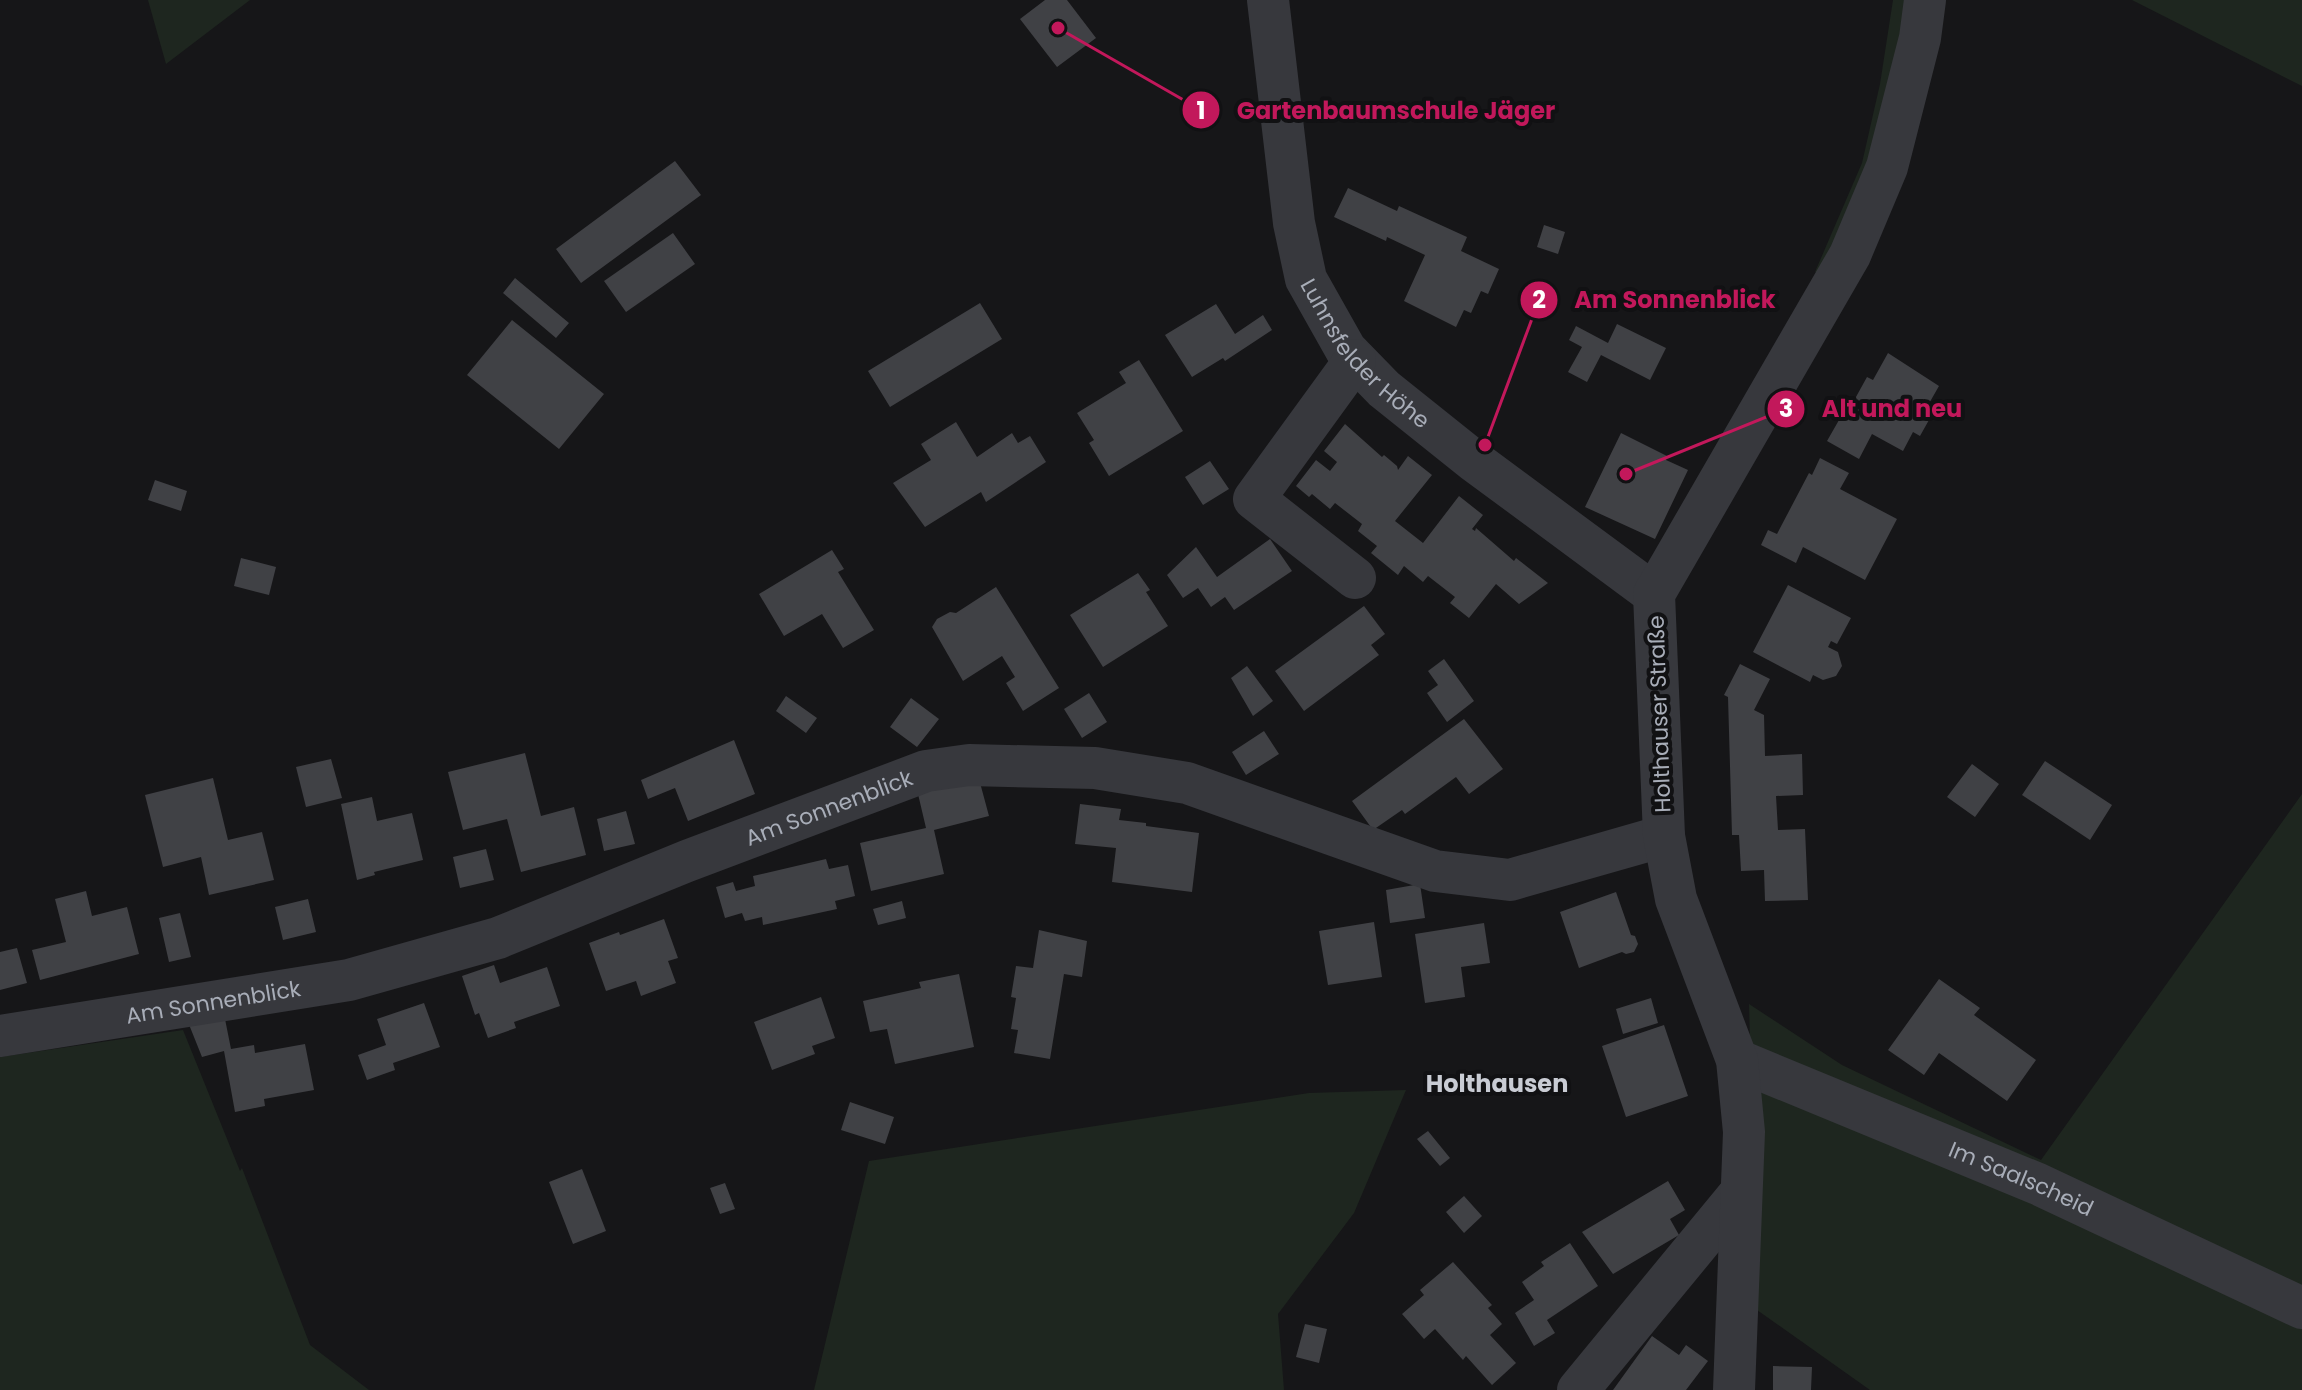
<svg xmlns="http://www.w3.org/2000/svg" width="2302" height="1390" font-family="Poppins,sans-serif">
<style>
.green{fill:#1e261f}
.building{fill:#404145}
.lines{fill:none;stroke-linecap:round;stroke-linejoin:round}
.minor{stroke:#37383d;stroke-width:42}
.labels{text-anchor:middle;stroke-width:8;stroke-linejoin:round;paint-order:stroke}
.street-label{font-size:22px;fill:#a8adb8;stroke:#111113}
.neighbourhood-label{font-size:24px;font-weight:bold;fill:#c9ccd4;stroke:#111113}
.leader{fill:none;stroke:#c2185b;stroke-width:3}
.callout-dot{fill:#c2185b;stroke:#111113;stroke-width:3}
.mark-label{font-size:24px;text-anchor:middle;font-weight:bold;fill:#fff}
.callout-label{font-size:24px;text-anchor:middle;font-weight:bold;fill:#c2185b;stroke:#111113;stroke-width:8;stroke-linejoin:round;paint-order:stroke}
</style>
<rect width="100%" height="100%" fill="#161618"/>
<path class="green" d="M 148,0 L 250,0 L 166,64 Z
M 1893,0 L 1907,0 L 1883,135 L 1825,274 L 1815,272 L 1862,163 L 1880,84 Z
M 2132,0 L 2302,0 L 2302,86 Z
M 2302,794 L 2302,1390 L 1870,1390 L 1757,1310 L 1749,1004 L 1842,1065 L 2041,1160 Z
M 183,1030 L 240,1171 L 242,1168 L 310,1345 L 369,1390 L 0,1390 L 0,1057 Z
M 1406,1090 L 1354,1213 L 1278,1314 L 1284,1390 L 814,1390 L 869,1161 L 1309,1093 Z"/>
<path class="building" d="M 1045,0 L 1067,0 L 1096,38 L 1057,67 L 1020,19 Z
M 675,161 L 701,195 L 581,283 L 556,249 Z
M 1348,188 L 1397,211 L 1399,206 L 1467,237 L 1461,251 L 1499,269 L 1488,294 L 1481,291 L 1471,313 L 1464,310 L 1456,327 L 1404,301 L 1425,255 L 1387,237 L 1386,241 L 1334,217 Z
M 1544,225 L 1565,232 L 1558,254 L 1537,247 Z
M 673,233 L 695,264 L 626,312 L 604,281 Z
M 515,278 L 569,323 L 556,338 L 503,293 Z
M 980,303 L 1002,339 L 890,407 L 868,371 Z
M 1216,304 L 1235,334 L 1263,315 L 1272,330 L 1225,361 L 1223,358 L 1192,377 L 1165,335 Z
M 512,320 L 604,394 L 559,449 L 467,375 Z
M 1617,324 L 1666,348 L 1650,380 L 1601,355 L 1587,382 L 1568,372 L 1582,347 L 1569,340 L 1576,326 L 1608,343 Z
M 1888,353 L 1939,386 L 1927,407 L 1934,411 L 1920,436 L 1913,432 L 1903,451 L 1872,434 L 1859,459 L 1827,441 L 1843,413 L 1846,415 L 1867,377 L 1873,380 Z
M 1139,360 L 1183,431 L 1109,476 L 1089,443 L 1094,440 L 1077,413 L 1126,383 L 1119,372 Z
M 956,422 L 977,457 L 1012,433 L 1018,443 L 1030,436 L 1046,462 L 986,502 L 981,492 L 925,527 L 893,483 L 931,460 L 921,444 Z
M 1345,424 L 1382,457 L 1384,455 L 1397,466 L 1398,470 L 1408,456 L 1432,475 L 1395,521 L 1423,543 L 1459,496 L 1483,515 L 1472,529 L 1475,531 L 1476,528 L 1514,561 L 1516,558 L 1548,583 L 1519,604 L 1496,584 L 1469,618 L 1450,603 L 1455,597 L 1428,576 L 1423,582 L 1404,566 L 1398,575 L 1371,553 L 1377,546 L 1358,531 L 1362,524 L 1335,503 L 1330,509 L 1312,494 L 1309,497 L 1296,486 L 1316,460 L 1330,471 L 1337,462 L 1324,451 Z
M 1621,433 L 1667,456 L 1666,460 L 1688,470 L 1655,539 L 1585,507 Z
M 1820,458 L 1849,473 L 1840,489 L 1897,519 L 1865,580 L 1803,547 L 1796,563 L 1761,545 L 1768,530 L 1777,534 L 1809,473 L 1812,475 Z
M 1210,461 L 1229,489 L 1203,505 L 1185,477 Z
M 155,480 L 187,491 L 181,511 L 148,500 Z
M 1270,539 L 1292,571 L 1234,610 L 1225,597 L 1211,607 L 1198,588 L 1183,598 L 1167,575 L 1196,547 L 1217,577 Z
M 832,550 L 844,569 L 838,572 L 874,630 L 843,648 L 822,614 L 784,636 L 759,594 Z
M 241,558 L 276,567 L 269,595 L 234,586 Z
M 1138,573 L 1150,590 L 1146,592 L 1168,626 L 1103,667 L 1070,615 Z
M 1788,585 L 1851,618 L 1837,644 L 1831,641 L 1828,647 L 1838,652 L 1842,666 L 1836,676 L 1823,680 L 1813,675 L 1810,682 L 1753,652 Z
M 996,587 L 1059,688 L 1023,711 L 1006,683 L 1015,677 L 1002,656 L 963,681 L 932,627 L 937,619 L 950,612 L 956,613 Z
M 1364,606 L 1385,634 L 1371,645 L 1379,655 L 1304,711 L 1275,671 Z
M 1444,659 L 1474,701 L 1447,722 L 1427,693 L 1438,685 L 1428,671 Z
M 1740,664 L 1770,679 L 1754,710 L 1764,715 L 1765,756 L 1802,754 L 1803,795 L 1776,796 L 1778,830 L 1805,829 L 1808,900 L 1765,901 L 1764,870 L 1741,871 L 1739,835 L 1732,835 L 1728,697 L 1724,695 Z
M 1247,666 L 1273,701 L 1253,716 L 1231,678 Z
M 1089,693 L 1107,722 L 1082,738 L 1064,709 Z
M 786,696 L 817,718 L 806,733 L 776,711 Z
M 911,698 L 939,719 L 917,747 L 890,727 Z
M 1464,719 L 1503,769 L 1469,794 L 1456,777 L 1405,814 L 1402,810 L 1373,830 L 1352,801 Z
M 1264,731 L 1279,754 L 1246,775 L 1232,752 Z
M 734,740 L 755,794 L 688,821 L 675,788 L 648,799 L 641,780 Z
M 525,753 L 541,816 L 574,807 L 586,855 L 521,872 L 507,819 L 463,830 L 448,772 Z
M 331,759 L 342,798 L 306,807 L 296,767 Z
M 2045,761 L 2112,805 L 2090,840 L 2022,795 Z
M 1972,764 L 1999,784 L 1975,817 L 1947,797 Z
M 213,778 L 228,840 L 262,832 L 274,880 L 209,895 L 201,857 L 163,867 L 145,795 Z
M 979,779 L 989,816 L 934,830 L 944,874 L 871,891 L 860,843 L 926,828 L 918,794 Z
M 372,797 L 377,821 L 412,813 L 423,860 L 374,872 L 375,875 L 357,880 L 341,804 Z
M 1080,804 L 1121,809 L 1119,820 L 1146,823 L 1146,826 L 1199,833 L 1192,892 L 1112,882 L 1116,848 L 1075,844 Z
M 626,811 L 635,844 L 604,851 L 597,819 Z
M 486,849 L 494,880 L 460,888 L 453,857 Z
M 826,859 L 829,869 L 848,865 L 855,896 L 835,901 L 837,909 L 763,925 L 762,917 L 745,921 L 742,913 L 725,918 L 716,887 L 733,882 L 736,891 L 755,886 L 753,876 Z
M 1420,884 L 1425,918 L 1390,923 L 1386,890 Z
M 86,891 L 92,916 L 127,907 L 139,954 L 40,980 L 32,950 L 66,942 L 55,899 Z
M 1616,892 L 1631,935 L 1635,936 L 1638,944 L 1634,952 L 1626,954 L 1622,952 L 1579,968 L 1560,912 Z
M 308,899 L 316,932 L 283,940 L 275,907 Z
M 902,901 L 906,918 L 878,925 L 873,909 Z
M 180,913 L 191,957 L 169,962 L 159,918 Z
M 664,919 L 678,958 L 668,961 L 676,983 L 641,996 L 636,981 L 606,991 L 589,943 L 619,932 L 620,935 Z
M 1374,922 L 1382,977 L 1328,985 L 1319,931 Z
M 1484,923 L 1490,963 L 1461,967 L 1465,997 L 1425,1003 L 1415,934 Z
M 1039,930 L 1087,941 L 1082,977 L 1064,974 L 1050,1059 L 1014,1053 L 1018,1030 L 1011,1029 L 1016,998 L 1011,997 L 1016,966 L 1033,968 Z
M 17,948 L 27,983 L 0,990 L 0,952 Z
M 494,965 L 500,983 L 547,967 L 560,1006 L 514,1022 L 516,1028 L 488,1038 L 479,1013 L 475,1015 L 462,976 Z
M 959,974 L 974,1047 L 895,1064 L 887,1029 L 870,1032 L 863,1001 L 921,988 L 919,982 Z
M 1939,979 L 1980,1008 L 1974,1015 L 2036,1060 L 2007,1101 L 1939,1053 L 1924,1075 L 1888,1050 Z
M 821,997 L 835,1038 L 812,1046 L 815,1054 L 772,1070 L 754,1022 Z
M 1651,998 L 1658,1023 L 1623,1034 L 1616,1009 Z
M 424,1003 L 440,1047 L 393,1063 L 395,1070 L 367,1080 L 358,1055 L 386,1045 L 377,1019 Z
M 224,1014 L 231,1049 L 254,1045 L 255,1053 L 305,1044 L 314,1090 L 264,1099 L 265,1106 L 235,1112 L 224,1051 L 202,1057 L 188,1022 Z
M 1664,1025 L 1688,1096 L 1626,1117 L 1602,1046 Z
M 850,1102 L 894,1117 L 885,1144 L 841,1130 Z
M 1428,1131 L 1450,1158 L 1440,1166 L 1417,1139 Z
M 582,1169 L 606,1231 L 573,1244 L 549,1182 Z
M 1668,1181 L 1685,1210 L 1670,1219 L 1679,1235 L 1613,1274 L 1582,1232 Z
M 725,1183 L 735,1209 L 720,1214 L 710,1188 Z
M 1464,1196 L 1482,1216 L 1464,1233 L 1446,1212 Z
M 1570,1243 L 1598,1286 L 1547,1320 L 1555,1333 L 1534,1346 L 1515,1313 L 1534,1300 L 1522,1282 L 1544,1266 L 1541,1262 Z
M 1453,1262 L 1492,1305 L 1488,1308 L 1502,1324 L 1490,1335 L 1516,1363 L 1492,1385 L 1466,1356 L 1463,1360 L 1435,1329 L 1424,1339 L 1402,1314 L 1424,1295 L 1420,1290 Z
M 1305,1324 L 1327,1329 L 1319,1363 L 1296,1357 Z
M 1652,1336 L 1679,1355 L 1686,1345 L 1708,1361 L 1686,1390 L 1613,1390 Z
M 1773,1366 L 1812,1367 L 1811,1390 L 1773,1390 Z"/>
<g class="lines">
<g class="minor">
<path id="s1" d="M 1268,0 L 1294,223 L 1306,279 L 1346,350 L 1384,389 L 1474,461 L 1654,594"/>
<path d="M 1355,578 L 1254,499 L 1355,360"/>
<path id="s2" d="M 0,1036 L 349,980 L 498,938 L 687,861 L 926,771 L 969,765 L 1095,768 L 1187,783 L 1435,871 L 1510,880 L 1664,836"/>
<path id="s3" d="M 1737,1060 L 2038,1184 L 2302,1308"/>
<path d="M 1578,1390 L 1741,1192"/>
<path d="M 1734,1390 L 1744,1132 L 1737,1060 L 1676,899 L 1664,836 L 1654,594 L 1850,255 L 1887,167 L 1920,38 L 1925,0"/>
</g>
</g>
<g class="labels">
<g class="street-label">
<text dy="8" stroke="none"><textPath href="#s1" startOffset="378">Luhnsfelder Höhe</textPath></text>
<text transform="translate(1659 714) rotate(-92)" y="8">Holthauser Straße</text>
<text dy="8" stroke="none"><textPath href="#s2" startOffset="864">Am Sonnenblick</textPath></text>
<text dy="8" stroke="none"><textPath href="#s2" startOffset="216">Am Sonnenblick</textPath></text>
<text dy="8" stroke="none"><textPath href="#s3" startOffset="308">Im Saalscheid</textPath></text>
</g>
<g class="neighbourhood-label">
<text x="1497" y="1092">Holthausen</text>
</g>
</g>
<path class="leader" d="M1058 28L1201 110M1485 445L1539 300M1626 474L1786 409"/>
<g class="callout-dot">
<circle cx="1058" cy="28" r="8"/>
<circle cx="1485" cy="445" r="8"/>
<circle cx="1626" cy="474" r="8"/>
<circle cx="1201" cy="110" r="20"/>
<circle cx="1539" cy="300" r="20"/>
<circle cx="1786" cy="409" r="20"/>
</g>
<g class="mark-label">
<text x="1201" y="119">1</text>
<text x="1539" y="308">2</text>
<text x="1786" y="417">3</text>
</g>
<g class="callout-label">
<text x="1396" y="119">Gartenbaumschule Jäger</text>
<text x="1675" y="308">Am Sonnenblick</text>
<text x="1892" y="417">Alt und neu</text>
</g>
</svg>
